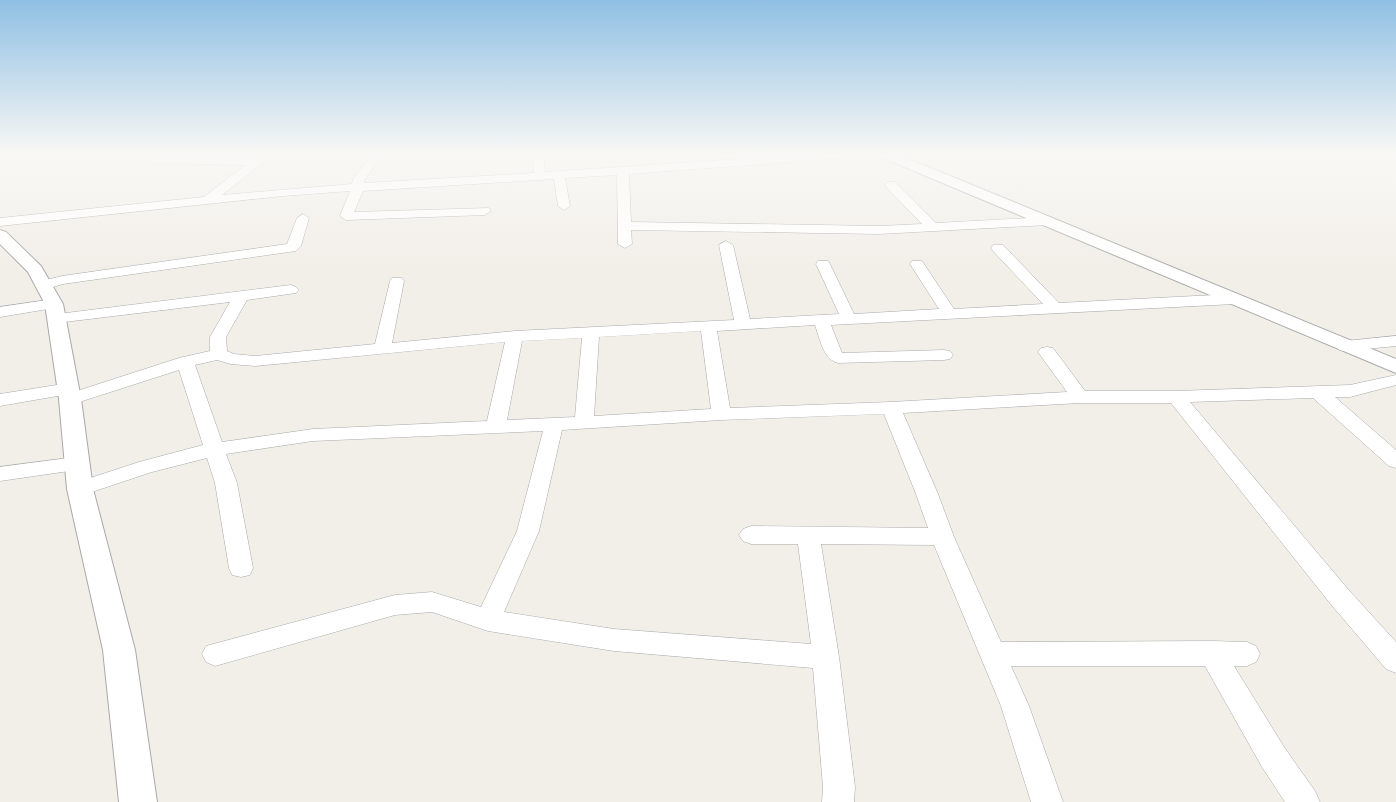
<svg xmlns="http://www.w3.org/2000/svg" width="1396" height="802" font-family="Cabin,sans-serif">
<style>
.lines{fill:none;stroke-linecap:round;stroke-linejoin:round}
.minor-casing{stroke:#a9a9a9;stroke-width:1}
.tertiary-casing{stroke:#a9a9a9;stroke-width:2}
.minor{fill:#fff;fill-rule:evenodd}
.tertiary{fill:#fff;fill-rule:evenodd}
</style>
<rect width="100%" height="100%" fill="#f2efe9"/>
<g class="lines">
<defs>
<path id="minor" d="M 156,155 L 168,155 L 166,158 L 263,158 L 265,160 L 261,164 L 222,195 L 352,184 L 353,179 L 372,155 L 383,155 L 365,179 L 364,183 L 534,173 L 533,155 L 543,155 L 545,172 L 801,155 L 848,155 L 843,158 L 629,174 L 631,222 L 879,226 L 922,224 L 887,188 L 885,185 L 887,182 L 895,182 L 936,223 L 1048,217 L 1055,221 L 1048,225 L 879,234 L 631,230 L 632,244 L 625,248 L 618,244 L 617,175 L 565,178 L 570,206 L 564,210 L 558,206 L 554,179 L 363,191 L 354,212 L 489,208 L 491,211 L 485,215 L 346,220 L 340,216 L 350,191 L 283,196 L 0,226 L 0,218 L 204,197 L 245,165 L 151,163 L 149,161 Z
M 303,214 L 309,218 L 301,246 L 296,251 L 63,284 L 43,290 L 38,288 L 35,285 L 38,282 L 62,276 L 287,244 L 297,218 Z
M 726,241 L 733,245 L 750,319 L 839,314 L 816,264 L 818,261 L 828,261 L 830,264 L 854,314 L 939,309 L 910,264 L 912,261 L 922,261 L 954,309 L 1043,304 L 993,251 L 991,248 L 993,245 L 1003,245 L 1059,303 L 1234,294 L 1239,296 L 1242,299 L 1239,302 L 1234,304 L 831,325 L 842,353 L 944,350 L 950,351 L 953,355 L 950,359 L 944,360 L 838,363 C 823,359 820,339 815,325 L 717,331 L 730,408 L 891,402 L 1067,392 L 1038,352 L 1041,348 L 1047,347 L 1053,348 L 1085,391 L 1176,391 L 1350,385 L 1396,375 L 1396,385 L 1350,397 L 1335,397 L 1396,450 L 1396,468 L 1389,466 L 1313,398 L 1190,402 L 1347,588 L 1396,642 L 1396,673 L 1386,669 L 1329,602 L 1171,403 L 1080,403 L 903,413 L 938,494 L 954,537 L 1001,642 L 1212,641 L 1247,642 L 1256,646 L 1260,654 L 1256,662 L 1247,666 L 1234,666 L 1284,747 L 1315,791 L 1320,802 L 1285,802 L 1262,767 L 1205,666 L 1011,666 L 1029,706 L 1063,802 L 1031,802 L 1001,706 L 934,545 L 821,544 L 839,657 L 855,787 L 854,802 L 822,802 L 823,787 L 813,668 L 614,651 L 488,631 L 432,612 L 395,615 L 215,666 L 206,662 L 202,654 L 206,646 L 395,595 L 432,592 L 481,607 L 517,531 L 543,431 L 313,441 L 226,454 L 237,483 L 253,568 L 250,575 L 241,577 L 232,575 L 229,568 L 215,483 L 207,458 L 152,472 L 80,496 L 72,494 L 69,489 L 72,484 L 139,462 L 203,445 L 179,370 L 70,405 L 63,403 L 61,399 L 63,395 L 0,406 L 0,394 L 69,383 L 75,385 L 78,389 L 77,391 L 179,358 L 210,351 L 210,337 L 230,302 L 56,323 L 50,321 L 48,318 L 50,315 L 291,285 L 296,287 L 299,290 L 296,293 L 247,300 L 226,337 L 227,351 L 234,354 L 255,356 L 375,344 L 390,281 L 392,278 L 402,278 L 404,281 L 392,343 L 515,331 L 734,320 L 719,245 ZM 701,331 L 711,409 L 594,416 L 599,337 ZM 582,338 L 575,417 L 507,420 L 522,341 ZM 505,342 L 487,421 L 313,429 L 222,442 L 195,365 L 217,360 L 231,364 L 255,366 ZM 884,414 L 916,494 L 928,528 L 751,526 L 743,529 L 739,535 L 743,541 L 751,544 L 798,544 L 811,644 L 614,629 L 504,612 L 539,531 L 562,430 L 721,420 Z
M 54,299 L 60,301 L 62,304 L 60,307 L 0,317 L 0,307 Z
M 1396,336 L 1396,346 L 1345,351 L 1339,350 L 1337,346 L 1339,342 L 1345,341 Z
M 76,457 L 83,459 L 86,464 L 83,469 L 0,481 L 0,467 Z"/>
<path id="tertiary" d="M 881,155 L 899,155 L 1396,359 L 1396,373 L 883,158 Z
M 0,230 L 6,232 L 41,266 L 63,304 L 81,399 L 93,489 L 135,650 L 157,802 L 119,802 L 103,650 L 67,489 L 59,399 L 45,304 L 28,272 L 0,244 Z"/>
</defs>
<use href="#minor" class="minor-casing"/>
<use href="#tertiary" class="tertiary-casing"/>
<use href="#minor" class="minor"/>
<use href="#tertiary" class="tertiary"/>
</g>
<linearGradient id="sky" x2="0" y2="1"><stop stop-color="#8fc0e4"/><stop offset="0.58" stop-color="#f9f8f5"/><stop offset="1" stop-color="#f9f8f5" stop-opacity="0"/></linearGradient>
<rect width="1396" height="267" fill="url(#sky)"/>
</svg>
